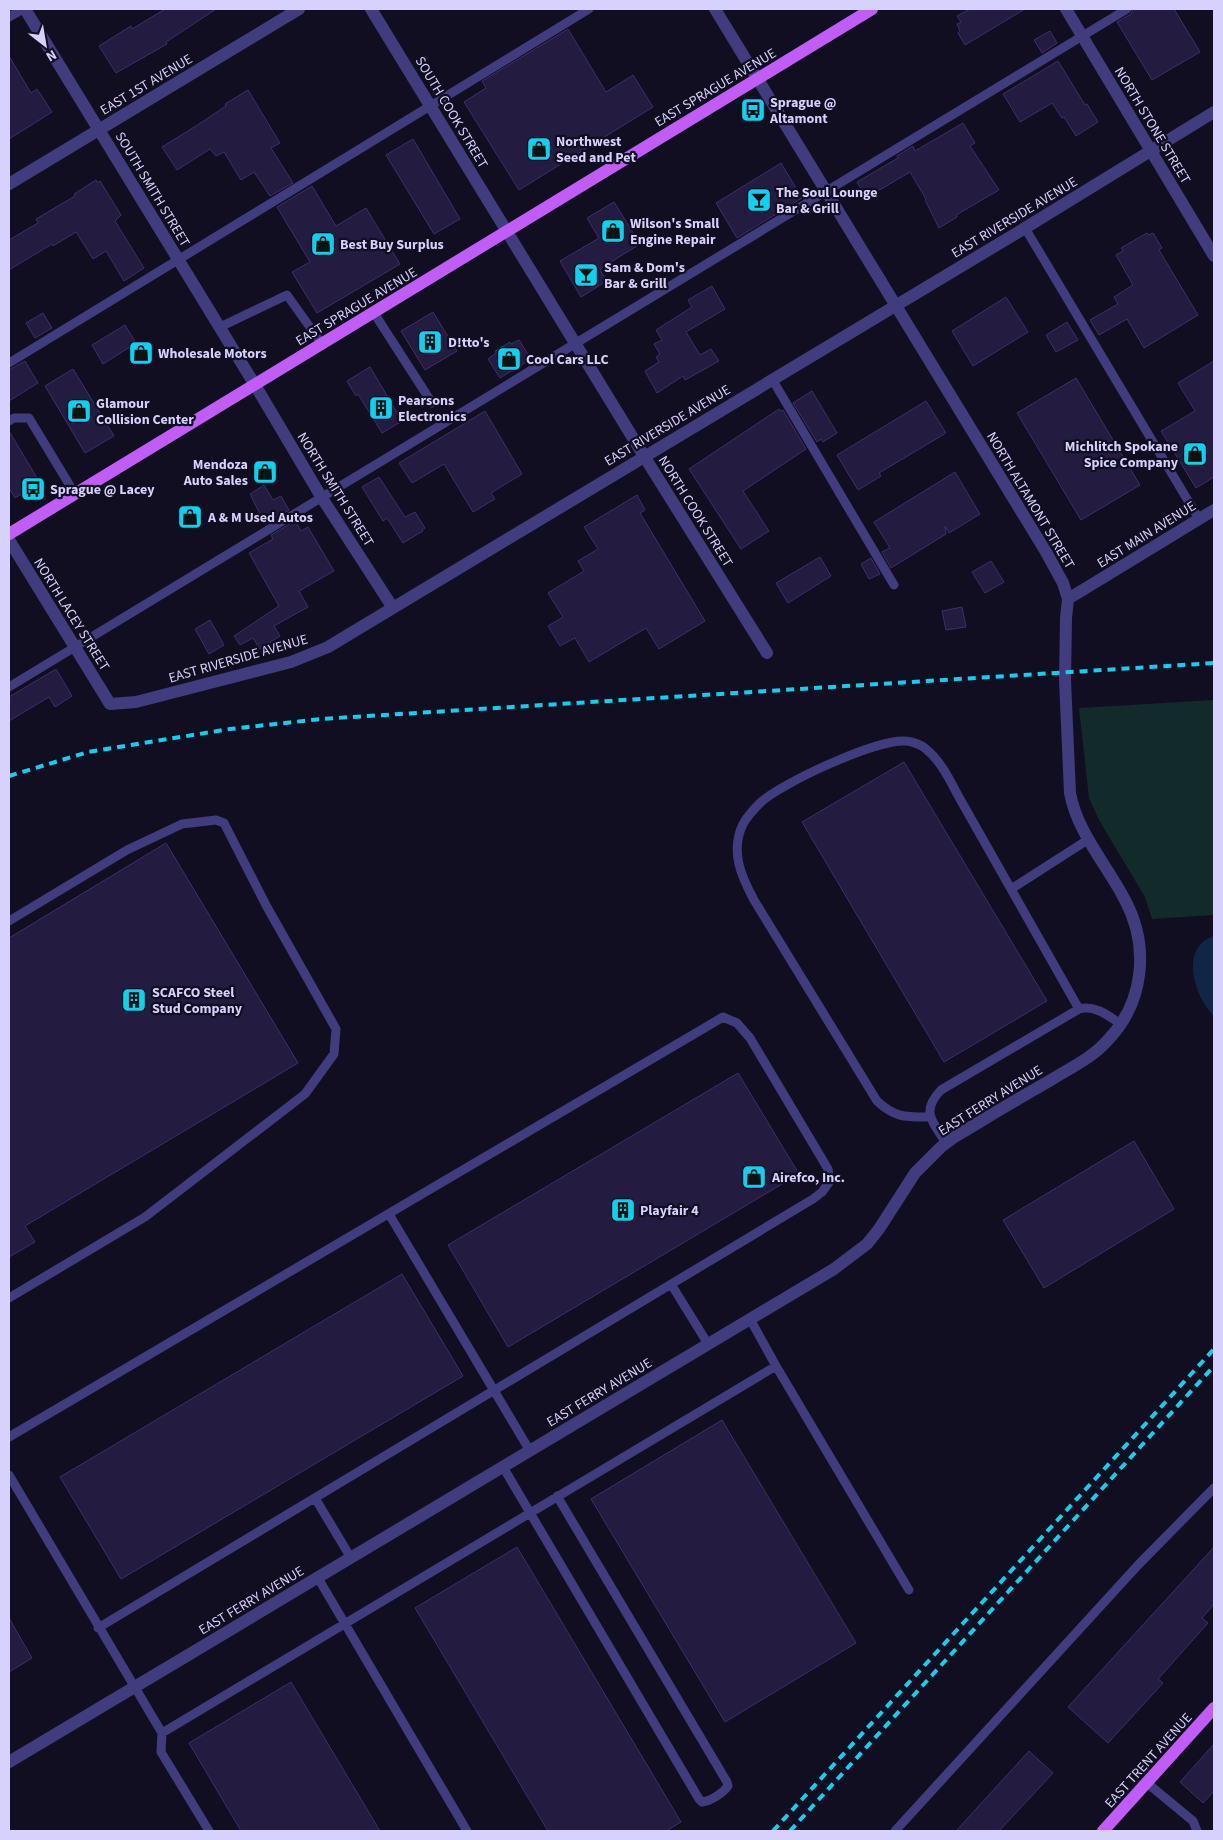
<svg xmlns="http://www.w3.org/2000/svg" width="1223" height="1840" font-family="'Source Sans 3',sans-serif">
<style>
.green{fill:#122a2a}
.water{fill:#112647}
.building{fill:#241b41;stroke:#3c2f6b}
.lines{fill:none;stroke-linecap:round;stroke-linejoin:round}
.service{stroke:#403c7d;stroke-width:9}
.minor{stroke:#403c7d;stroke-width:12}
.tertiary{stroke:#403c7d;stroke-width:12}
.primary{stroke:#c05df7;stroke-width:12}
.rail{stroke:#0cd2ed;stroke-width:4;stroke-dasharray:8 6;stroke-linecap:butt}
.labels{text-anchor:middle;stroke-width:4.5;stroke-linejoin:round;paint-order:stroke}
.street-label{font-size:14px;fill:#d6d1fd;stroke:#120e21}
.poi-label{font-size:14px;font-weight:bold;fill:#d6d1fd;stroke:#120e21;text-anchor:start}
</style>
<rect width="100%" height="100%" fill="#120e21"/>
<path class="green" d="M 1214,700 L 1214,915 L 1152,919 L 1145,897 L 1099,820 L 1089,798 L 1079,708 Z"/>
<path class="water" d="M 1214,936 L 1214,1016 C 1194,997 1179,947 1214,936 Z"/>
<path class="building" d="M 165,9 L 216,9 L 166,42 L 167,44 L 116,73 L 99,46 L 131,26 L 132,29 Z
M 970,9 L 1025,9 L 965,45 L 958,33 L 960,31 L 957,24 L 961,22 L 957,16 Z
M 1133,9 L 1174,9 L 1200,52 L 1152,80 L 1117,22 L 1131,14 Z
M 568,29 L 606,92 L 633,75 L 653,107 L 519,190 L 464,102 L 486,88 L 482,81 Z
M 1050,31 L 1057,43 L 1042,53 L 1034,40 Z
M 9,56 L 31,93 L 37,89 L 52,112 L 9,139 Z
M 1058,61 L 1085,105 L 1087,104 L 1098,122 L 1076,136 L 1064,117 L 1062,118 L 1052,103 L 1020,122 L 1003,94 Z
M 248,90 L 280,143 L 271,148 L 293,183 L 270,196 L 254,172 L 241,180 L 224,152 L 216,156 L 210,149 L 177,170 L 162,147 L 196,126 L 226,106 L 225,104 Z
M 963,123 L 975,143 L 970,146 L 999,190 L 956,215 L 957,217 L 939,228 L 925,200 L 926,199 L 910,172 L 866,198 L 857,182 L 898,158 L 897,156 L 913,146 L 915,151 Z
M 413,139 L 460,219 L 434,234 L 386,155 Z
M 781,163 L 802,198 L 737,238 L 716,203 Z
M 96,180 L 98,183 L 100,181 L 121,215 L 115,221 L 144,268 L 124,281 L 106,251 L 93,259 L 76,232 L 53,246 L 52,244 L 9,270 L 9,240 L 38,223 L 36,219 L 75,196 L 74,194 Z
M 312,186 L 336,226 L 366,208 L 400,264 L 317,313 L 292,272 L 310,262 L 277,207 Z
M 614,202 L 640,244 L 603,267 L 600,270 L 607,281 L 581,297 L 560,261 L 599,238 L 587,218 Z
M 1147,233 L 1149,235 L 1153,233 L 1162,248 L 1159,250 L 1198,315 L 1144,348 L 1127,319 L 1099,335 L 1090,320 L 1118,304 L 1114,297 L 1133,285 L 1116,255 L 1123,251 L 1121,248 Z
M 712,286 L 725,309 L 686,332 L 700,355 L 711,349 L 719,361 L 685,380 L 683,376 L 657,393 L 645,371 L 659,362 L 656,357 L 660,354 L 654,344 L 662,340 L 656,330 L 692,307 L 688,300 Z
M 1006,297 L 1028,332 L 973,366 L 952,331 Z
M 433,312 L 457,351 L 425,370 L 401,331 Z
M 43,313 L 52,328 L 35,338 L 26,323 Z
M 1067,322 L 1078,340 L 1056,352 L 1046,335 Z
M 125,325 L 136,343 L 103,364 L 92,345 Z
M 519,340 L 531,359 L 500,378 L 488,359 L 496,353 L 495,351 L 510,342 L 511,344 Z
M 25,361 L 38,383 L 9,401 L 9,370 Z
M 1214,361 L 1214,477 L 1196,488 L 1161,431 L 1195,411 L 1178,383 Z
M 370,367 L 402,421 L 382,433 L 358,394 L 356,396 L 347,381 Z
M 73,369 L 114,436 L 85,453 L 45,386 Z
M 1076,378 L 1140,485 L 1081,520 L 1017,413 Z
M 812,391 L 837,433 L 823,442 L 821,439 L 817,442 L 793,403 Z
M 926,401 L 946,433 L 879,473 L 881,476 L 858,490 L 837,455 Z
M 779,409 L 781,411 L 783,410 L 806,449 L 743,491 L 769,531 L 741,549 L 689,469 Z
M 485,411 L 522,474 L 491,493 L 495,499 L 473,512 L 444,464 L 412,483 L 399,463 Z
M 9,431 L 40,483 L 15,498 L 9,488 Z
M 955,472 L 980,514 L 949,533 L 945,526 L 946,534 L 891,568 L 882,552 L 890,548 L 874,522 Z
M 379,477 L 405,517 L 415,512 L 425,528 L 422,530 L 423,531 L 403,543 L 387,518 L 383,521 L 362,487 Z
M 264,485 L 273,500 L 281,496 L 289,510 L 265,524 L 250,494 Z
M 637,495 L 645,510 L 640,513 L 705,621 L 659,649 L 646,628 L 589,662 L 575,638 L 560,646 L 548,626 L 563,617 L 548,593 L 584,571 L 578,561 L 598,549 L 584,527 Z
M 295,521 L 301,531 L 308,527 L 334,571 L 299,591 L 308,607 L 274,626 L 280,636 L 260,649 L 253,638 L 240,645 L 234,636 L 279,606 L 249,553 L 273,539 L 271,535 Z
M 820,557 L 831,576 L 788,603 L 776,583 Z
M 871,558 L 880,574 L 869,579 L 861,564 Z
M 991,561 L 1004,582 L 985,593 L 972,572 Z
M 962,607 L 966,627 L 946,630 L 942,611 Z
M 210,620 L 224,645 L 209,654 L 195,629 Z
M 56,669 L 72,696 L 55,707 L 49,697 L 9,721 L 9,697 Z
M 904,762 L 1047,1001 L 944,1062 L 802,822 Z
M 166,843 L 298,1063 L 25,1226 L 35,1242 L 9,1257 L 9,938 Z
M 738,1073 L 799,1174 L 508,1347 L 448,1245 Z
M 1134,1141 L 1174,1209 L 1044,1288 L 1003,1220 Z
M 402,1274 L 463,1376 L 121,1579 L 60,1477 Z
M 722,1420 L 856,1643 L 725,1722 L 591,1499 Z
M 517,1547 L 681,1822 L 666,1831 L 548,1831 L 415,1608 Z
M 1214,1547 L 1214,1604 L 1202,1618 L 1208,1623 L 1158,1679 L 1163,1683 L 1108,1743 L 1068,1707 Z
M 9,1618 L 32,1658 L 9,1672 Z
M 291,1682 L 380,1831 L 241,1831 L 189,1743 Z
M 1214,1744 L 1214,1791 L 1203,1803 L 1180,1782 Z
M 1029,1751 L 1053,1773 L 999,1831 L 956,1831 Z"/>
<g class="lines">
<path class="service" d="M 9,17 L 23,9
M 1025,228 L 1199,519
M 374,313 L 432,403
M 220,327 L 287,295 L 322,344
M 9,363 L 589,9
M 772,379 L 894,585
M 9,421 L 14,418 L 29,418 L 75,494
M 9,687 L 1127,9
M 9,921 L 127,850 L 182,824 L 216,820 L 224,823 L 267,907 L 336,1029 L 334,1054 L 305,1094 L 145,1217 L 9,1298
M 1079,1009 L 1011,889 L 1089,839
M 930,1117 C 906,1117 895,1118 877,1101 L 754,900 C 741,876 730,851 743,824 C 747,817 754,809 760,803 C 781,783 877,739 905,741 C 911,741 922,745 926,749 C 942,762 951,783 960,799 C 977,829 994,859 1011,889
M 946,1143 C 933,1122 920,1112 941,1090 L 1079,1009 C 1095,1005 1107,1015 1121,1024
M 389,1214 L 530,1451
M 671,1284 L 708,1344
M 776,1366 L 909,1590
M 9,1437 L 723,1017 L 737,1023 L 750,1038 L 828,1169 L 830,1181 L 822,1192 L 813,1199 L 98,1628
M 503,1467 L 699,1799 L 702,1802 C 711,1801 723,1793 728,1786 L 727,1782 L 557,1496
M 9,1475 L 162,1733 L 776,1366 L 750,1319
M 315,1498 L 351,1558
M 318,1578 L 467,1831
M 162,1733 L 161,1752 L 209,1831
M 1147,1783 L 1193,1821 L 1197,1831
M 895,1831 L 1139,1564 L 1214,1488"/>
<path class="minor" d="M 25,9 L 255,385 L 322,498 L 393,608
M 371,9 L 644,456 L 767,653
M 1066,9 L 1214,256
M 9,184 L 299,9
M 9,540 L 110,704 L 136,702 L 291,662 L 328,647 L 1025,228 L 1214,112
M 1068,599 L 1214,510"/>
<path class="tertiary" d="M 9,1762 L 834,1269 L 867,1244 L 879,1229 L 915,1173 L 941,1147 L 956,1136 C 988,1117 1019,1098 1051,1080 C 1070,1068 1092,1058 1107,1041 C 1144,1003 1150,947 1125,900 C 1107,865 1077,832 1070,793 L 1065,680 L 1066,618 L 1068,599 L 1063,583 L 1046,552 L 715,9"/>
<path class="primary" d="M 9,534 L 872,9
M 1103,1831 L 1214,1708"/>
<path class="rail" d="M 9,776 L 88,752 L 230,729 L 321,719 L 1214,663
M 773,1831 L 1214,1349
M 790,1831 L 1214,1366"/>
</g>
<defs>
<symbol id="bus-square" viewBox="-11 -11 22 22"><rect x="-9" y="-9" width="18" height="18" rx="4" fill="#0cd2ed" stroke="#120e21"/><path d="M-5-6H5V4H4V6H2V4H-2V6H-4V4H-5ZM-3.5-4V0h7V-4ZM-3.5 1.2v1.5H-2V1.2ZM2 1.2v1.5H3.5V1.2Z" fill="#111"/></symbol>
<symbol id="shop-square" viewBox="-11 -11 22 22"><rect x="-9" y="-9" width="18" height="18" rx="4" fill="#0cd2ed" stroke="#120e21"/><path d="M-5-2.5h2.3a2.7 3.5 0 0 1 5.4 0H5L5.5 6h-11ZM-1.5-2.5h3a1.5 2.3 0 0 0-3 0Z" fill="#111"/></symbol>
<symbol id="bar-square" viewBox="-11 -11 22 22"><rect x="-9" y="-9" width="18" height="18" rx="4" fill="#0cd2ed" stroke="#120e21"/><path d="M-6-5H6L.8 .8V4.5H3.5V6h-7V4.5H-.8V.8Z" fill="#111"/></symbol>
<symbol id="building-square" viewBox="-11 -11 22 22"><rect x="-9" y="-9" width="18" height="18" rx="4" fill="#0cd2ed" stroke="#120e21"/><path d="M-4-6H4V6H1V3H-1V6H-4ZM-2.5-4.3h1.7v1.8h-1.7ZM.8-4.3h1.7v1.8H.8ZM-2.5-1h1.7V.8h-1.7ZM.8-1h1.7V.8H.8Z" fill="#111"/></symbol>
</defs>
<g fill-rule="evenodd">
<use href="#bus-square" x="739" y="96" width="28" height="28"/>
<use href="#shop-square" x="525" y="135" width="28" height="28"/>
<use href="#bar-square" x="745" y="186" width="28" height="28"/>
<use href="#shop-square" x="599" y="217" width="28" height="28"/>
<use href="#shop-square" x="309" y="230" width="28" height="28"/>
<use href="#bar-square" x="572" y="261" width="28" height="28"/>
<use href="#building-square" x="416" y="328" width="28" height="28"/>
<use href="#shop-square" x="127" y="339" width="28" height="28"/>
<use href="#shop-square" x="495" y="345" width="28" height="28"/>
<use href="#building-square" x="367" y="394" width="28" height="28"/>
<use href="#shop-square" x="65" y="397" width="28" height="28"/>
<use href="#shop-square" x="1181" y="440" width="28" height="28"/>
<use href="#shop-square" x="251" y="458" width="28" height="28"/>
<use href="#bus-square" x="19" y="475" width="28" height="28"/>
<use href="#shop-square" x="176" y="503" width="28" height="28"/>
<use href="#building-square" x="120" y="986" width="28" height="28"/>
<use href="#shop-square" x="740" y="1163" width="28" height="28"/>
<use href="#building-square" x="609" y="1196" width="28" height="28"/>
</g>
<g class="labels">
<g class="street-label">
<text transform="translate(146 84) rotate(-31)" y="5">EAST 1ST AVENUE</text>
<text transform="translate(715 87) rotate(-31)" y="5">EAST SPRAGUE AVENUE</text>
<text transform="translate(452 112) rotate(59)" y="5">SOUTH COOK STREET</text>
<text transform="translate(1153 125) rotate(59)" y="5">NORTH STONE STREET</text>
<text transform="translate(153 189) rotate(59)" y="5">SOUTH SMITH STREET</text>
<text transform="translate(1014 217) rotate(-31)" y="5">EAST RIVERSIDE AVENUE</text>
<text transform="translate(356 306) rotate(-31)" y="5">EAST SPRAGUE AVENUE</text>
<text transform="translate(667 425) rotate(-31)" y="5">EAST RIVERSIDE AVENUE</text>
<text transform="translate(336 489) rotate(58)" y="5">NORTH SMITH STREET</text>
<text transform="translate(1031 500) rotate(59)" y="5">NORTH ALTAMONT STREET</text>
<text transform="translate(696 511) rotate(58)" y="5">NORTH COOK STREET</text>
<text transform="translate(1146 534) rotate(-32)" y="5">EAST MAIN AVENUE</text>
<text transform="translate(72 614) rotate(58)" y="5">NORTH LACEY STREET</text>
<text transform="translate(238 658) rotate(-16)" y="5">EAST RIVERSIDE AVENUE</text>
<text transform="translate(990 1100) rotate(-32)" y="5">EAST FERRY AVENUE</text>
<text transform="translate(599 1392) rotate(-31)" y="5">EAST FERRY AVENUE</text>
<text transform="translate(251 1600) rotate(-31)" y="5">EAST FERRY AVENUE</text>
<text transform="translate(1148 1760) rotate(-48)" y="5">EAST TRENT AVENUE</text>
</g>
<g class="poi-label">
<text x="770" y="107">Sprague @<tspan x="770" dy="16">Altamont</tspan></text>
<text x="556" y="146">Northwest<tspan x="556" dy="16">Seed and Pet</tspan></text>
<text x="776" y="197">The Soul Lounge<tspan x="776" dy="16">Bar &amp; Grill</tspan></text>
<text x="630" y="228">Wilson's Small<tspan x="630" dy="16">Engine Repair</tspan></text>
<text x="340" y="249">Best Buy Surplus</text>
<text x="604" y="272">Sam &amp; Dom's<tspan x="604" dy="16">Bar &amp; Grill</tspan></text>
<text x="448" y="347">D!tto's</text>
<text x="158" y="358">Wholesale Motors</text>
<text x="526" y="364">Cool Cars LLC</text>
<text x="398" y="405">Pearsons<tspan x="398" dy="16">Electronics</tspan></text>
<text x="96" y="408">Glamour<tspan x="96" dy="16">Collision Center</tspan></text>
<text x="1178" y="451" text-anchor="end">Michlitch Spokane<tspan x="1178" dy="16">Spice Company</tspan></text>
<text x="248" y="469" text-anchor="end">Mendoza<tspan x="248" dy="16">Auto Sales</tspan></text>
<text x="50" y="494">Sprague @ Lacey</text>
<text x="208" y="522">A &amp; M Used Autos</text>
<text x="152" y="997">SCAFCO Steel<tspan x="152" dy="16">Stud Company</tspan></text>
<text x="772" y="1182">Airefco, Inc.</text>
<text x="640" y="1215">Playfair 4</text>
</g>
</g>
<rect width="1223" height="1840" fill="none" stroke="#d6d1fd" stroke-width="20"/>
<g transform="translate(45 45) rotate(149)" stroke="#120e21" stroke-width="4" paint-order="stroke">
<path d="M0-4L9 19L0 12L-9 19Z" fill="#d6d1fd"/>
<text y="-8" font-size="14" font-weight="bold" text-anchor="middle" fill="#d6d1fd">N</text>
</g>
</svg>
